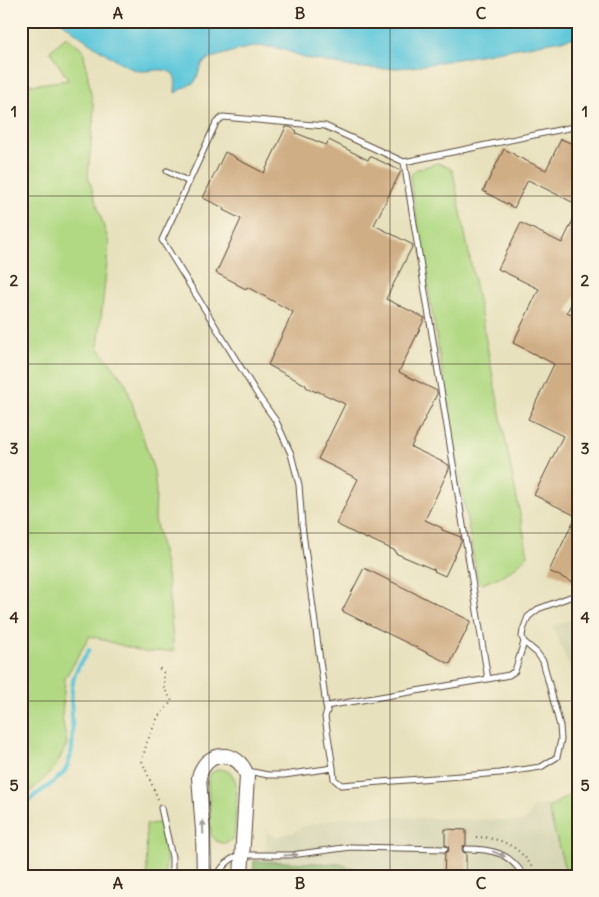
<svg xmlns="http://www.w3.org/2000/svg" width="599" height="897" font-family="Delius,sans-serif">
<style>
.built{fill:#d7d6b5}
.green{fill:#b1d983;stroke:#768250}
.forest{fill:#8cb971;stroke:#647248}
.water{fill:#5fc8db;stroke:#4d797c}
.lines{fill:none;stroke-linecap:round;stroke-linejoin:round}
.stream{stroke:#5fc8db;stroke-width:4}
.building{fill:#d0ae85}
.service-casing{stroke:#554536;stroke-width:7}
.secondary-casing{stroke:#554536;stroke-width:16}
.path{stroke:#554536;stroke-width:2;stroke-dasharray:1 4;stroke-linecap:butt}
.service{stroke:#fff;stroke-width:5}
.secondary{stroke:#fff;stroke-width:14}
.oneway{fill:#a79f9a}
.grid{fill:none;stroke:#3b2a1e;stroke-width:1;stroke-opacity:0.55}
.neatline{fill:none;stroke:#3b2a1e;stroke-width:2}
.grid-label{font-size:16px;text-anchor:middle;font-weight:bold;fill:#3b2a1e}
</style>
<rect width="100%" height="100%" fill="#fcf5e5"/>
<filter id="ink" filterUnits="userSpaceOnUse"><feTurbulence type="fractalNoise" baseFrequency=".02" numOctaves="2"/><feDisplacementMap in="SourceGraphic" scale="10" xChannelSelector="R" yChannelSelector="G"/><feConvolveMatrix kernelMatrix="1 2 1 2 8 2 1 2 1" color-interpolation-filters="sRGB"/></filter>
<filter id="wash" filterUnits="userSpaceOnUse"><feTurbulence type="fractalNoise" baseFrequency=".0096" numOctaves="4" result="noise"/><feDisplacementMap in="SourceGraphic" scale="20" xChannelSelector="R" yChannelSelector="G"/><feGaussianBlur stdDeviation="1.12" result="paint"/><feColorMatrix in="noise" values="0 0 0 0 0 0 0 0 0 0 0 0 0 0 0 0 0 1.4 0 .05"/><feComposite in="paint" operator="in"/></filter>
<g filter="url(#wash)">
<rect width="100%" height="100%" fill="#e8e1bd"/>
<path class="built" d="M 578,617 L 578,688 L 553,626 Z
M 549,803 L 573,876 L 263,876 L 267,828 L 270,835 L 278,837 L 287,833 L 293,833 L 302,827 L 333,819 L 364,816 L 520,821 L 526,820 L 530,815 L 531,808 Z"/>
<path class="green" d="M 66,37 L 83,49 L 94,110 L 88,176 L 109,243 L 98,347 L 126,384 L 154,471 L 156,492 L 155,519 L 167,575 L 174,651 L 144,652 L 90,636 L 65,678 L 62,717 L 67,744 L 55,768 L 21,801 L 21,79 L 32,85 L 68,80 L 50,51 Z
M 438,163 L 450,168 L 453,172 L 528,555 C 513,572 502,576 482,584 L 477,579 L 410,180 L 412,173 L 415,170 Z
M 218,769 C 240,769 237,793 236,808 C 235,818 235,827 234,837 C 227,846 216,845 211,834 L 208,780 L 211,773 Z
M 578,789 L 578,876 L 567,876 L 548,808 Z
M 159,823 L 166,859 L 165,876 L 147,876 L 146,824 Z"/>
<path class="forest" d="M 254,861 L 339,864 L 357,869 L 371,876 L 327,876 L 308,873 L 253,872 Z"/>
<path class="water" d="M 61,21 L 578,21 L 578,37 L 413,67 L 380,69 L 351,67 L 305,58 L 279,48 L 258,46 L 238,50 L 208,59 L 202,64 L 195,82 L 175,93 C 175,87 177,79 173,74 C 164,65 146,74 135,70 C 123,65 113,58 102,51 C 87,41 75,33 61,21 Z"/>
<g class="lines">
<path class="stream" d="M 21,811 C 25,806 29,800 34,796 C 43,789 60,780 66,769 C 80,740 66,707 74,677 C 77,667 84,658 89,650"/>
</g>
<g id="blocks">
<path class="building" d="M 286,127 L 290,127 L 297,131 L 296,133 L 326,145 L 329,140 L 368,160 L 370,156 L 401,171 L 374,225 L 413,245 L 386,299 L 425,318 L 399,372 L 437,391 L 437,394 L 411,447 L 449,465 L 449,469 L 425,520 L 442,528 L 442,530 L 461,537 L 461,542 L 445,576 L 434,571 L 435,570 L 395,553 L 396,551 L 367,538 L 367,539 L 356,534 L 336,524 L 358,479 L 318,459 L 345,404 L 317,391 L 316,392 L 306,387 L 306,385 L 268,365 L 293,312 L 247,287 L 246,289 L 236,284 L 236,283 L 216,273 L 241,219 L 223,210 L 224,208 L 203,198 L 225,152 L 235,157 L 235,158 L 264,173 Z
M 561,139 L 578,146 L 578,205 L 528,180 L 514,208 L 483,191 L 504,149 L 514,154 L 514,155 L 546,170 Z
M 578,210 L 578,291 L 567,312 L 578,317 L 578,585 L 549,571 L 576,516 L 534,495 L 563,436 L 528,419 L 554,364 L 513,343 L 539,289 L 498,269 L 521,223 L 562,243 Z
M 364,568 L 471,621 L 450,664 L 342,611 Z
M 445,829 L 466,830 L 466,845 L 463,846 L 462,849 L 463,852 L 466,853 L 466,876 L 444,876 L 445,853 L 448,852 L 449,849 L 448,846 L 445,845 Z"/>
</g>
</g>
<g filter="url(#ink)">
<use href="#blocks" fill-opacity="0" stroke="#554536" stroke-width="1"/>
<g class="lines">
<defs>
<path id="service" d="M 167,171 L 189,182
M 488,679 L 509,675 L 515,671 L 524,642
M 326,706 L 488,679 L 404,162
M 333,768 L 325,717 L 327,711 L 326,706 L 302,525 L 299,485 L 291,454 L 276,421 L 259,397 L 162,240 L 216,123 L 223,117 L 325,126 L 404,162 L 578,126
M 248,771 L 268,775 L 284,775 L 333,768 L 334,779 L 341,785 L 500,773 L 541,767 L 557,757 L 561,740 L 560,726 L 543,661 L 537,653 L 524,642 L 522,637 L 523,630 L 528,617 L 538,609 L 578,594
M 161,808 L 172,857 L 172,876
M 466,849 C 492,849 509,852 524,876
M 217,876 C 223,865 230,857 242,855 L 291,855 L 351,847 L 445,849"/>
<path id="secondary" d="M 204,876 L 203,831 L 199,777 C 206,749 239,749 247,776 L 241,876"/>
</defs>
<use href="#service" class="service-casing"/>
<use href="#secondary" class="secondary-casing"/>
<path class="path" d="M 158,799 L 142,761 L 147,742 L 158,717 L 172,701 L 164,688 L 164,673 L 159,668
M 476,837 C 504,837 525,850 537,876"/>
<use href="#service" class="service"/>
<use href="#secondary" class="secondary"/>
</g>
<defs><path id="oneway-solid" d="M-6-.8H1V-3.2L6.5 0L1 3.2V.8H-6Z" transform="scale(1.25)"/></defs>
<g class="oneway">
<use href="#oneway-solid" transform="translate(203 827) rotate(-92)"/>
<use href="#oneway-solid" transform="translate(499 854) rotate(23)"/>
<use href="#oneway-solid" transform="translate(291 855) rotate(-4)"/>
</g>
</g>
<path class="grid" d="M 209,21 L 209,876M 390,21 L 390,876M 21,196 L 578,196M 21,364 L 578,364M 21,533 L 578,533M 21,701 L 578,701"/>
<rect width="599" height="897" fill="none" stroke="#fcf5e5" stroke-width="55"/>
<rect x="28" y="28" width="544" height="842" class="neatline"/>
<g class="grid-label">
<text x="118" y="19">A</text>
<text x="300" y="19">B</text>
<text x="481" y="19">C</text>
<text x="14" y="117">1</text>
<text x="585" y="117">1</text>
<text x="14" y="286">2</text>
<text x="585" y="286">2</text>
<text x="14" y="454">3</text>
<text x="585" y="454">3</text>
<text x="14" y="623">4</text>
<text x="585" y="623">4</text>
<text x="14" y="791">5</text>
<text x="585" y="791">5</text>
<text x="118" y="889">A</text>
<text x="300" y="889">B</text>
<text x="481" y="889">C</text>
</g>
</svg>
